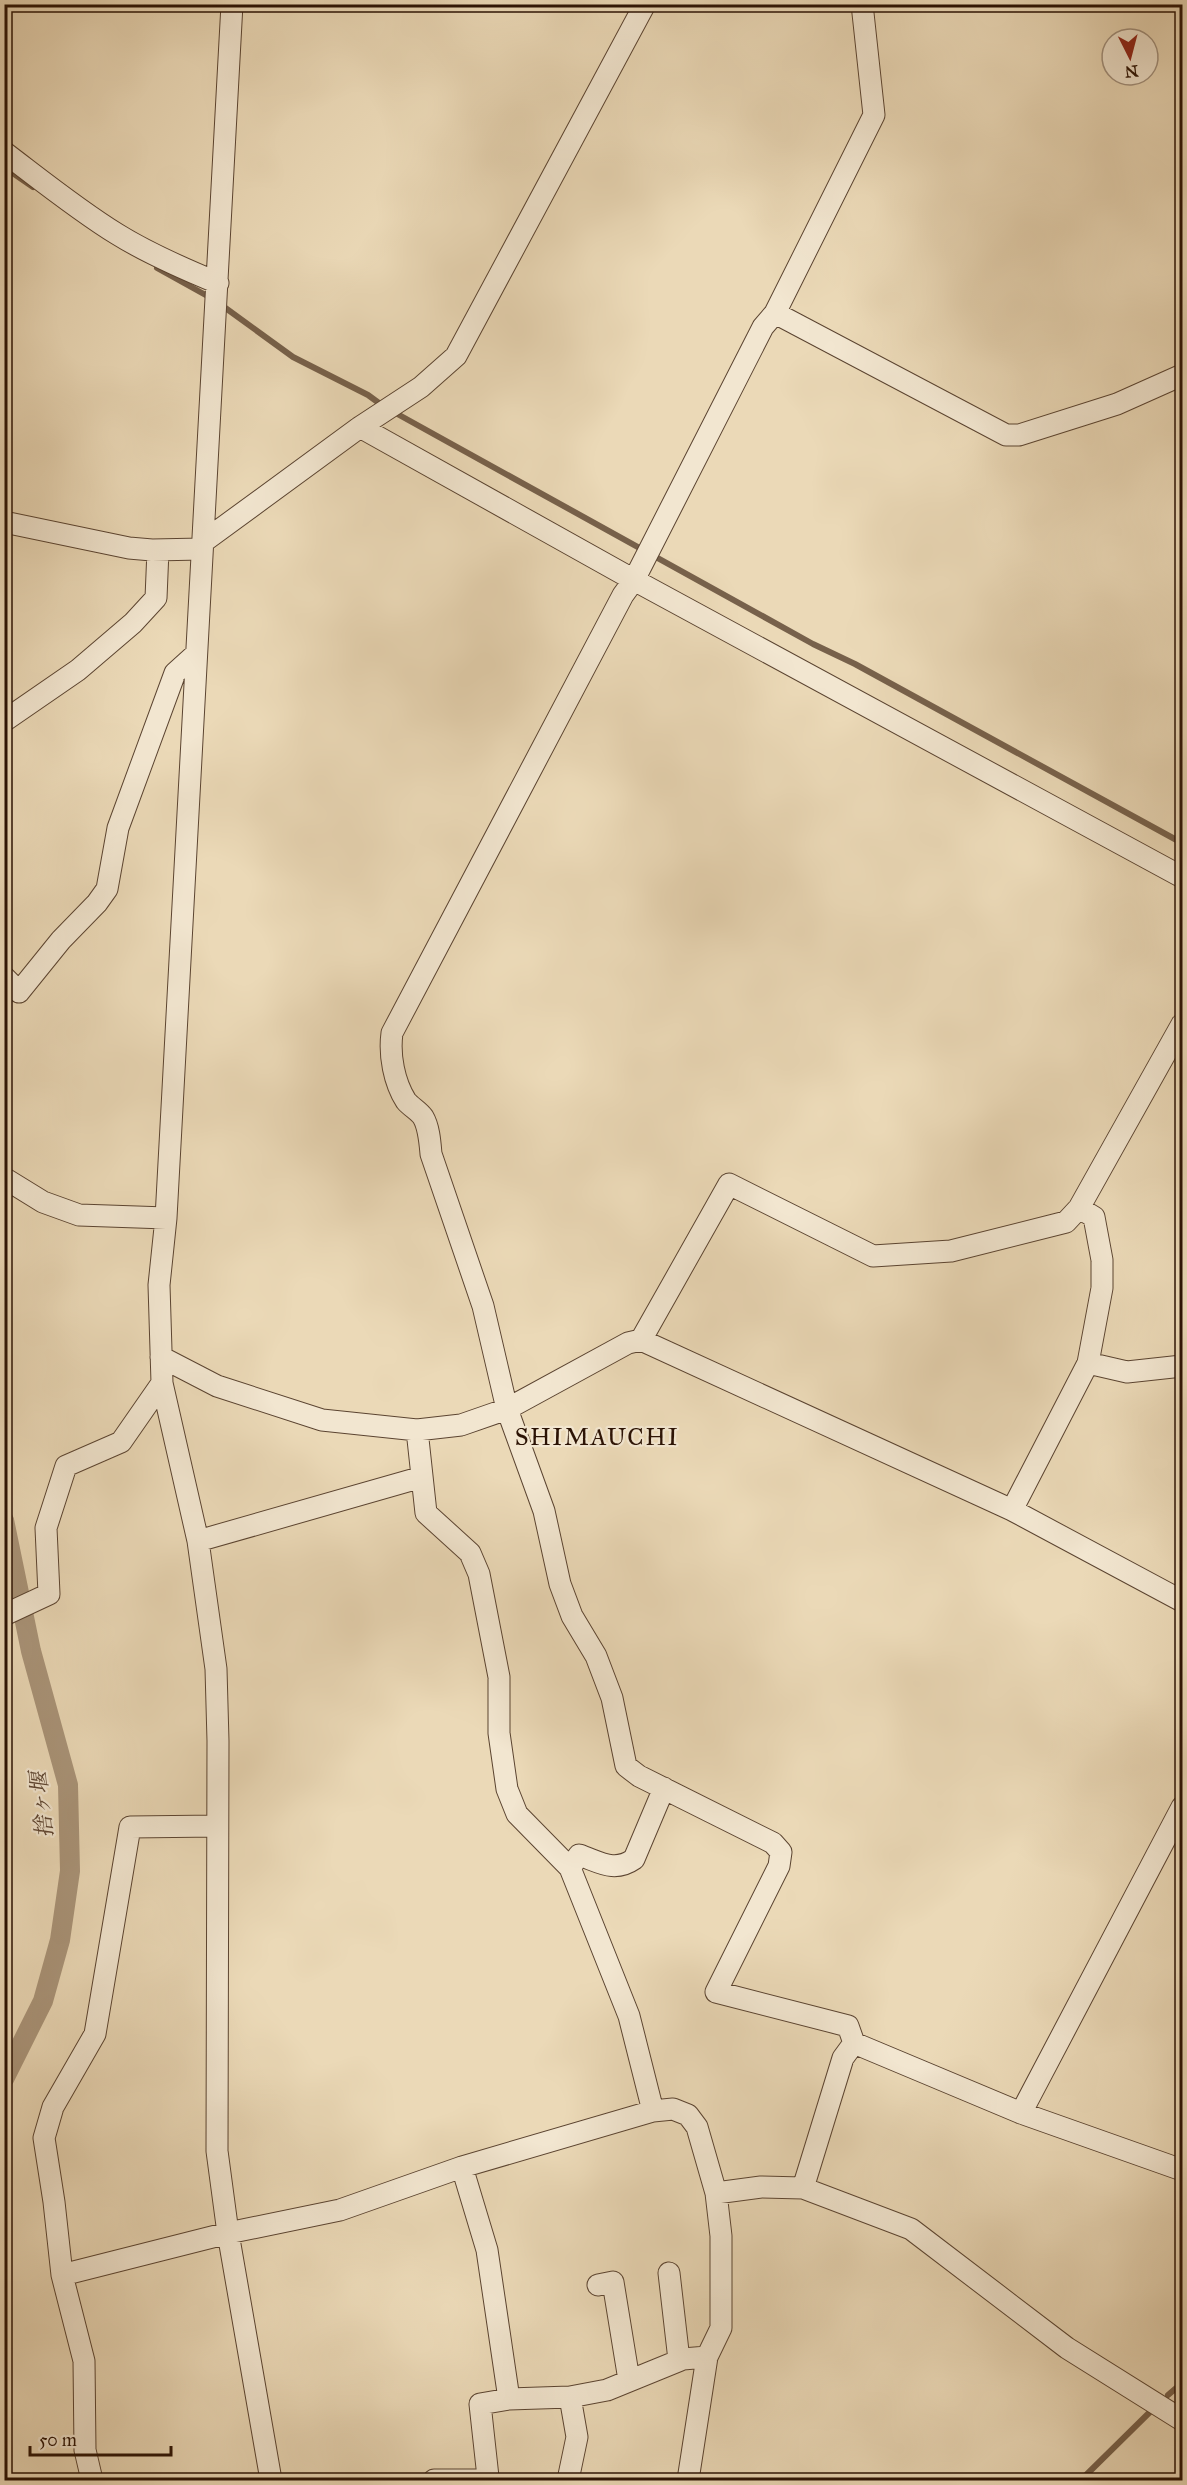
<svg xmlns="http://www.w3.org/2000/svg" width="1187" height="2485" font-family="'IM FELL Great Primer','Noto Serif JP',serif">
<style>
.lines{fill:none;stroke-linecap:round;stroke-linejoin:round}
.stream{stroke:#77614b;stroke-width:6}
.canal{stroke:#aa957a;stroke-width:20}
.minor-casing{stroke:#5b4431;stroke-width:23}
.minor{stroke:#f2e6d0;stroke-width:21}
.labels{text-anchor:middle;stroke-width:4.5;stroke-linejoin:round;paint-order:stroke}
.water-label{font-size:22px;font-style:italic;fill:#5e4633;stroke:#f2e6d0}
.quarter-label{font-size:24px;letter-spacing:1.5px;fill:#2b1204;stroke:#f2e6d0}
</style>
<rect width="100%" height="100%" fill="#ebd9b7"/>
<filter id="stains"><feTurbulence type="fractalNoise" baseFrequency=".00333" numOctaves="4"/><feColorMatrix values="0 0 0 0 .2 0 0 0 0 .09 0 0 0 0 .02 0 0 0 .5 -.17"/></filter>
<radialGradient id="worn" r=".72"><stop offset=".6" stop-color="#630" stop-opacity="0"/><stop offset="1" stop-color="#630" stop-opacity=".3"/></radialGradient>
<g class="lines">
<path class="stream" d="M 4,167 L 33,187
M 157,268 L 211,298
M 220,304 L 293,357 L 368,395 L 383,406
M 392,411 L 813,644 L 855,664 L 1182,843
M 1168,2395 L 1182,2383
M 1081,2480 L 1153,2409"/>
<path class="canal" d="M 4,1520 L 31,1651 L 68,1785 L 70,1871 L 60,1940 L 43,2001 L 4,2079"/>
<defs>
<path id="minor" d="M 232,4 L 166,1218 L 159,1285 L 162,1383 L 198,1541 L 216,1669 L 218,1741 L 217,2151 L 228,2233 L 271,2480
M 862,4 L 874,115 L 775,313 L 763,327 L 634,580 L 623,595 L 392,1033 C 389,1055 394,1082 406,1101 C 411,1107 419,1111 423,1117 C 429,1127 430,1142 431,1154 L 483,1306 L 507,1409 L 544,1511 L 560,1584 L 572,1616 L 596,1656 L 612,1698 L 626,1766 L 639,1776 L 773,1843 L 781,1852 L 779,1866 L 716,1992 L 848,2026 L 854,2043 L 1021,2113 L 1182,2170
M 4,152 C 41,180 78,210 117,234 C 149,254 184,269 218,283
M 775,313 L 1006,435 L 1019,435 L 1117,404 L 1182,375
M 360,427 L 634,580 L 1182,877
M 4,522 L 129,548 L 152,550 L 202,549
M 203,542 L 360,427 L 421,387 L 456,356 L 645,4
M 4,721 L 78,670 L 133,623 L 156,598 L 158,550
M 4,977 L 19,992 L 61,940 L 97,903 L 107,889 L 118,828 L 175,673 L 196,654
M 4,1178 L 43,1202 L 79,1215 L 166,1218
M 641,1340 L 729,1184 L 873,1256 L 951,1251 L 1066,1222 L 1079,1208 L 1182,1024
M 161,1357 L 217,1386 L 322,1420 L 417,1430 L 461,1425 L 507,1409 L 628,1343 L 641,1340 L 1012,1510 L 1182,1601
M 1088,1363 L 1127,1372 L 1182,1366
M 417,1430 L 426,1513 L 470,1553 L 479,1574 L 499,1677 L 499,1733 L 507,1789 L 517,1814 L 570,1868 L 629,2016 L 653,2111
M 1012,1510 L 1088,1363 L 1102,1288 L 1102,1260 L 1094,1217 L 1079,1208
M 198,1541 L 422,1477
M 4,1615 L 49,1594 L 46,1528 L 66,1466 L 121,1442 L 162,1383
M 570,1868 L 579,1855 C 600,1862 614,1873 634,1859 L 664,1788
M 1021,2113 L 1182,1807
M 462,2167 L 487,2250 L 509,2399
M 803,2188 L 843,2058 L 854,2043
M 716,2193 L 761,2187 L 803,2188 L 911,2229 L 1067,2348 L 1182,2420
M 669,2273 L 679,2360
M 62,2275 L 228,2233 L 340,2210 L 462,2167 L 653,2111 L 673,2109 L 688,2115 L 697,2127 L 716,2193 L 721,2236 L 721,2328 L 707,2357 L 688,2480
M 598,2285 L 613,2282 L 629,2380
M 92,2480 L 85,2450 L 84,2361 L 62,2275 L 54,2202 L 44,2138 L 53,2107 L 95,2034 L 130,1827 L 217,1826
M 434,2480 L 477,2480 L 488,2477 L 480,2404 L 509,2399 L 570,2397 L 607,2390 L 683,2359 L 707,2357
M 568,2480 L 577,2437 L 570,2397"/>
</defs>
<use href="#minor" class="minor-casing"/>
<use href="#minor" class="minor"/>
</g>
<g class="labels">
<g class="water-label">
<text transform="translate(41 1805) rotate(-96)" y="8">捨ヶ堰</text>
</g>
<g class="quarter-label">
<text x="597" y="1445">SHIMAUCHI</text>
</g>
</g>
<rect width="1187" height="2485" fill="none" stroke="#ebd9b7" stroke-width="24"/>
<rect x="6" y="6" width="1175" height="2473" fill="none" stroke="#2b1204" stroke-width="3"/>
<rect x="12" y="12" width="1163" height="2461" fill="none" stroke="#2b1204" stroke-width="1.5"/>
<g transform="translate(1130 57) rotate(174)"><circle r="28" fill="#f2e6d0" stroke="#a2917e" stroke-width="1.5"/>
<path d="M0-4.5L10 22L0 15L-10 22Z" fill="#8f2418"/>
<text y="-9" font-size="16" font-weight="bold" text-anchor="middle" fill="#2b1204">N</text>
</g>
<path d="M30 2446v9h141v-9" fill="none" stroke="#2b1204" stroke-width="3"/>
<text x="39" y="2446" font-size="18" fill="#2b1204" stroke="#f2e6d0" stroke-width="4.5" paint-order="stroke">50 m</text>
<rect width="100%" height="100%" filter="url(#stains)"/>
<rect width="100%" height="100%" fill="url(#worn)"/>
</svg>
